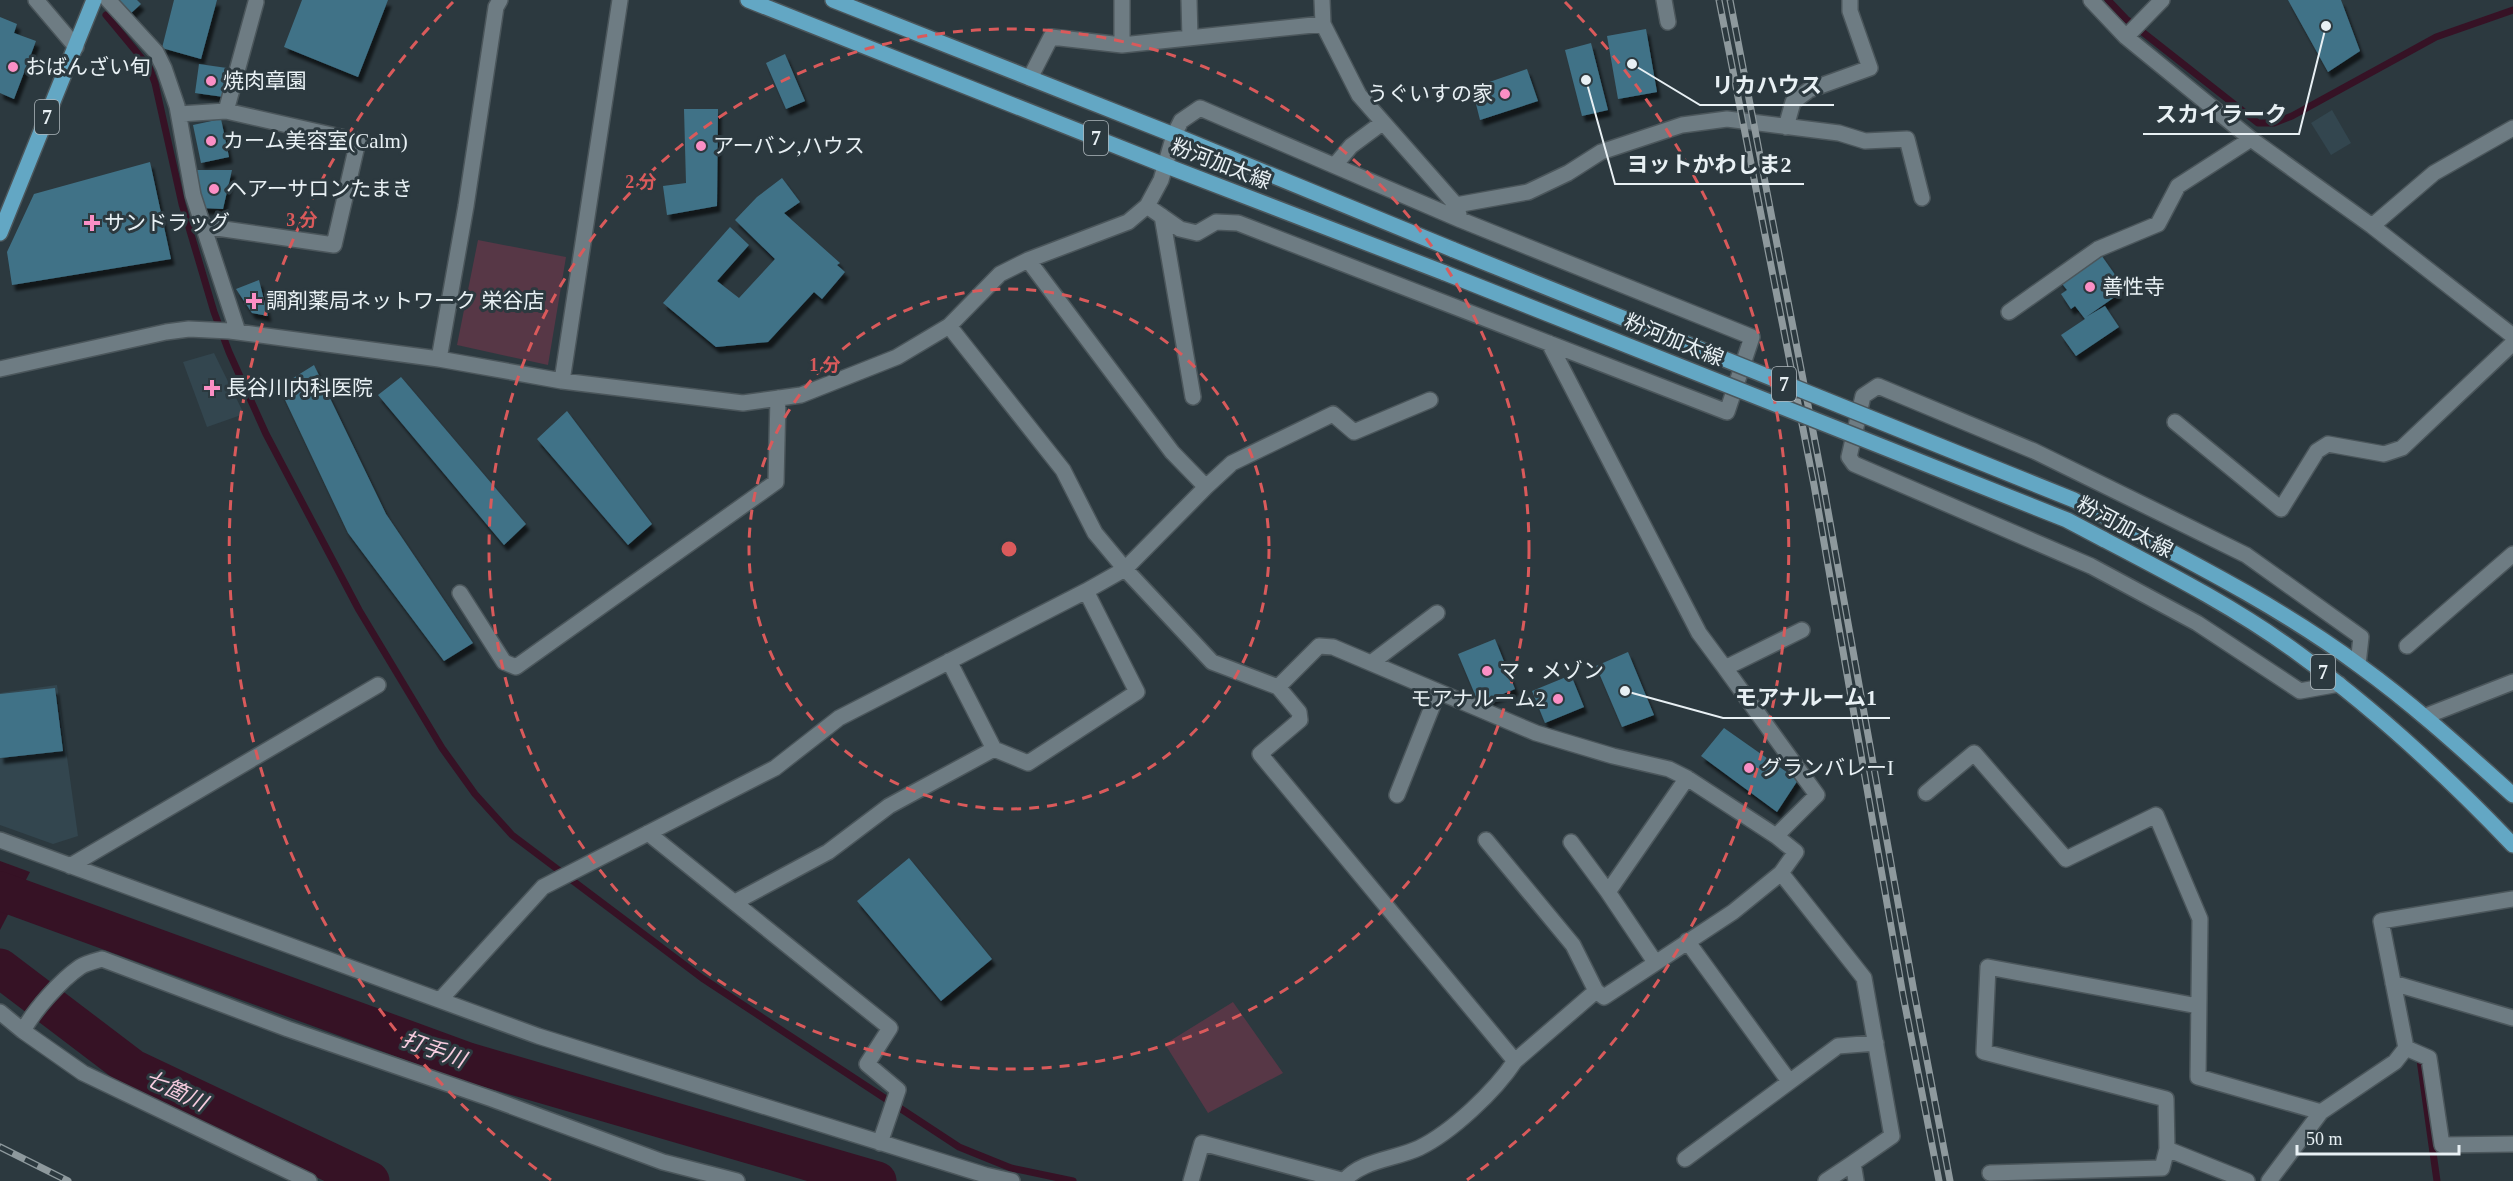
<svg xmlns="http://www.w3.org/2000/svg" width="2513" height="1181" font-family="'Times New Roman','Noto Sans JP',serif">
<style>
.built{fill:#33464f}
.green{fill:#573746}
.water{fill:#361225}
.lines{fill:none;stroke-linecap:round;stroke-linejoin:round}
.stream{stroke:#361225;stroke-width:7}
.river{stroke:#361225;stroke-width:39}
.building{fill:#417287;filter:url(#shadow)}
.minor-casing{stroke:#4b565b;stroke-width:18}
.major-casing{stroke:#4b565b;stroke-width:18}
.minor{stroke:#6e7c83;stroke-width:15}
.major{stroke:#63a7c4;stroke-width:15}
.rail-casing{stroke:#8e999d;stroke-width:7}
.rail{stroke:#2c393f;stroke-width:4.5;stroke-dasharray:14;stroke-linecap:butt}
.major-bridge-casing{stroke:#4b565b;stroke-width:18;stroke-linecap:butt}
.major-bridge{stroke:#63a7c4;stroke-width:15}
.ring{fill:none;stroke:#da5a5b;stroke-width:3;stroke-dasharray:10 8}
.poi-dot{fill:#fb8fc5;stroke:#2c393f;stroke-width:2}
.labels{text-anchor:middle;stroke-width:6;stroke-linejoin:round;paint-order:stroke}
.shield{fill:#2c393f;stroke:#b0b9be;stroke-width:1.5}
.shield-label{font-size:20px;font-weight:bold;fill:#e8f0f4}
.poi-label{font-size:21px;fill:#e8f0f4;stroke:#2c393f;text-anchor:start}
.street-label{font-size:21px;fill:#e8f0f4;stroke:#2c393f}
.water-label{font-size:22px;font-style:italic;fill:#f7ccdf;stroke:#2c393f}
.centre{fill:#da5a5b;stroke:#2c393f;stroke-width:3}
.ring-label{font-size:18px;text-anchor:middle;font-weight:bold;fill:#da5a5b;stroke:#2c393f;stroke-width:6;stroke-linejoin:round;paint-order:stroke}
.leader{fill:none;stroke:#e8f0f4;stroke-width:2}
.callout-dot{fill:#e8f0f4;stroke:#2c393f;stroke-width:2}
.callout-label{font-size:22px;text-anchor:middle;font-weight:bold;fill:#e8f0f4;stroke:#2c393f;stroke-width:6;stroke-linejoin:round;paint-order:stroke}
</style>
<defs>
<filter id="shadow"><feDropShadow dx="3.5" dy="6" stdDeviation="1.5" flood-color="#0009"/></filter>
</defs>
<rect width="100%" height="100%" fill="#2c393f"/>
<path class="built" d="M 2332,110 L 2351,143 L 2331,155 L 2311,123 Z
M 214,353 L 244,414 L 207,427 L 183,362 Z
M 57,685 L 78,836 L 53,844 L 0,825 L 0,693 Z"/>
<path class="green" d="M 478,240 L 566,257 L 548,365 L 457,345 Z
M 1233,1002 L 1283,1073 L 1208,1113 L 1165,1044 Z"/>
<path class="water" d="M 0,861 L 30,872 L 0,930 Z"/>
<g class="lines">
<path class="stream" d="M 2108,0 L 2126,19 L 2258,123 L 2274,123 L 2292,116 L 2436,37 L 2513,10
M 106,15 L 149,67 L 155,83 L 182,204 L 214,312 L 229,352 L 266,434 L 359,610 L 442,748 L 475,794 L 512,835 L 702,978 L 959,1147 L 1011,1168 L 1073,1181
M 2420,1060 L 2437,1181"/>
<path class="river" d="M 0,891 L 468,1062 L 877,1181
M 0,968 L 133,1069 L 370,1181"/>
</g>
<path class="building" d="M 116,0 L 137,0 L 141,4 L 129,15 Z
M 174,0 L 217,0 L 201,59 L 162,48 Z
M 302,0 L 388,0 L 358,77 L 284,47 Z
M 2288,0 L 2341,0 L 2360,51 L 2328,72 Z
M 0,17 L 17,24 L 14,33 L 36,41 L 14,99 L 0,93 Z
M 1646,29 L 1657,92 L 1618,99 L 1607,36 Z
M 1591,43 L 1608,110 L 1582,116 L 1565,50 Z
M 785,54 L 805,101 L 786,109 L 766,63 Z
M 199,64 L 227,68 L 224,97 L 195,93 Z
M 1527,69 L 1538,101 L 1480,120 L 1472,88 Z
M 684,109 L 718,109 L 717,206 L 667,215 L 663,186 L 686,183 Z
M 221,119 L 229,157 L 201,163 L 193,125 Z
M 150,162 L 171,259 L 12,285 L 7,252 L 34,194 Z
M 197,170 L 232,170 L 223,209 L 202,208 Z
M 782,178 L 800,202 L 784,213 L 840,263 L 837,265 L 845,272 L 822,299 L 814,292 L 768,342 L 716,347 L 663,303 L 730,227 L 749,245 L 717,281 L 739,298 L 775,259 L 735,220 L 757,197 Z
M 2099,252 L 2123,286 L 2116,291 L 2119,294 L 2086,317 L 2105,306 L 2119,327 L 2076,356 L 2061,335 L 2085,319 L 2075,306 L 2071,309 L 2061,294 L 2067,290 L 2059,280 Z
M 259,280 L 268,316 L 252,313 L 236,289 Z
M 314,365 L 386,514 L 473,643 L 444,661 L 348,533 L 279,387 Z
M 401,377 L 526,524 L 504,545 L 378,395 Z
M 567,411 L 652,524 L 628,545 L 537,439 Z
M 1495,639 L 1515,689 L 1479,704 L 1458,654 Z
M 1628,652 L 1654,715 L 1622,727 L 1596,666 Z
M 1571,675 L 1584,707 L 1545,723 L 1532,691 Z
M 55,688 L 63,751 L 0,758 L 0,694 Z
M 1724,728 L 1798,780 L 1777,812 L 1701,756 Z
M 909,858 L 992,959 L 941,1001 L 857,901 Z"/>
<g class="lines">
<defs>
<path id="minor" d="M 36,0 L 76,47
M 108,0 L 156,52 L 164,68 L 177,106 L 193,195 L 238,332
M 1122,0 L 1122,45 L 1323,24
M 1189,0 L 1190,38
M 1322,0 L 1323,24 L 1359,95 L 1456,205 L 1459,215
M 1664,0 L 1668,22
M 2091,0 L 2126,37 L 2251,139 L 2372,226 L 2513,336
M 2126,37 L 2162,0
M 1030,78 L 1051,37 L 1122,45
M 226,111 L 256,2
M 179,114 L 226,111 L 358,141 L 334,245 L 203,226
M 1786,127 L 1793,102 L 1809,90 L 1870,68 L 1850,11 L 1850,0
M 1335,165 L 1351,146 L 1382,123
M 1456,205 L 1528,192 L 1568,173 L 1601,152 L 1682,125 L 1727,119 L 1839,133 L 1865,141 L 1907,139 L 1922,198
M 1162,216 L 1193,397
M 2372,226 L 2434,173 L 2513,128
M 1028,260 L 1172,452 L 1206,487 L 1232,463 L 1333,414 L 1354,432 L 1430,400
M 2009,312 L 2098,249 L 2158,224 L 2178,186 L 2251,139
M 949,326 L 1063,470 L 1095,533 L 1125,569 L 1212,662 L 1278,687 L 1319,646 L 1333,647 L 1536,733 L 1613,756 L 1669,769 L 1687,778 L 1776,836
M 1549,343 L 1699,633 L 1725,668 L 1802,630
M 439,359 L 466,206 L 496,7 L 500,0
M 0,369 L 166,332 L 189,329 L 230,331 L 439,359 L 562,381 L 743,403 L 801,395 L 897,357 L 949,326 L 1000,274 L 1028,260 L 1128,222 L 1147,206 L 1161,180 L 1174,135 L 1181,121 L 1200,108 L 1461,220 L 1752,337 L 1727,412 L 1238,223 L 1216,222 L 1197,233 L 1180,229 L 1147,206
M 562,381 L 620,0
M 2175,422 L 2281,509 L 2317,451 L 2328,444 L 2384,454 L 2402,448 L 2513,343
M 460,593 L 504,662 L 516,667 L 776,482 L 778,398
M 2407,646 L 2513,554
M 1371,663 L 1437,613
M 2339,684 L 2300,691 L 2197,623 L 2091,566 L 1854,464 L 1849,457 L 1863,396 L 1878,386 L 2034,451 L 2246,555 L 2361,637 L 2358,664
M 1278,687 L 1299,712 L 1300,720 L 1260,754 L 1515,1061 C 1495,1091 1452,1132 1419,1148 C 1396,1159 1361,1160 1344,1181
M 2426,716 L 2513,682
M 994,749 L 1028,763 L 1137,692 L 1086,591 L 1125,569 L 1206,487
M 1926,793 L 1974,753 L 2066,859 L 2156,815 L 2200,919 L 2198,1077 L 2321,1112
M 1397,795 L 1438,692
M 648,833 L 890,1028 L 867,1064 L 898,1090 L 880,1143
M 0,840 L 538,1036 L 985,1175 L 1012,1181
M 1486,840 L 1573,945 L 1596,991
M 1571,842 L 1608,892 L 1655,962
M 70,866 L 378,685
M 1781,873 L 1864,978 L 1892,1136 L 1853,1163
M 1608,892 L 1687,778
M 735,902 L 828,852 L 889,806 L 994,749 L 949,661
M 1687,941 L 1789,1081
M 2393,983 L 2513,1018
M 440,1000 L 543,887 L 775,768 L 839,718 L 1086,591
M 2198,1006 L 1988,967 L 1984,1052 L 2166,1099 L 2167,1149 L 2247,1181
M 0,1012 L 23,1031 C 34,1010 61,980 80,967 C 86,963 95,961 102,959 L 288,1029 L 492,1099 L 663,1162 L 737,1181
M 23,1031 L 83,1073 L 309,1181
M 2406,1048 L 2429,1058 L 2442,1145 L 2513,1144
M 1515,1061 L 1596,991 L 1604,997 L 1733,912 L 1781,873 L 1796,852 L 1776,836 L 1817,795 L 1725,668
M 1685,1159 L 1838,1046 L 1876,1043
M 1990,1173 L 2162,1168 L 2167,1149
M 1191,1181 L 1202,1143 L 1345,1181
M 1826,1181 L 1853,1163 L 1856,1181
M 2269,1181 L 2321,1112 L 2395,1062 L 2406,1048 L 2381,921 L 2513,899"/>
<path id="major" d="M 748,0 L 1164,165 L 1445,273
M 833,0 L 1174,135 L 1454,250
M 0,233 L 94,0
M 2113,521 C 2197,565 2283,609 2360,666 C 2414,705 2463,750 2513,795
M 2103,539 C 2170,574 2238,609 2299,654 C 2376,710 2447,776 2513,845"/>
</defs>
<use href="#minor" class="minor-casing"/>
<use href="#major" class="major-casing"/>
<use href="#minor" class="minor"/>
<use href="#major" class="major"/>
<defs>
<path id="rail" d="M 1719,0 L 1814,485 L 1903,995 L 1939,1181
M 1730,0 L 1823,483 L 1914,992 L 1950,1181
M 0,1147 L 68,1181"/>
</defs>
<use href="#rail" class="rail-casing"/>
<use href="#rail" class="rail"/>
<defs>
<path id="major-bridge" d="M 1454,250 L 2074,500 L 2113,521
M 1445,273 L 2067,520 L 2103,539"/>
</defs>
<use href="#major-bridge" class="major-bridge-casing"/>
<use href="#major-bridge" class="major-bridge"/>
</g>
<g class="ring">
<circle cx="1009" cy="549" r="260"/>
<circle cx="1009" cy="549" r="520"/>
<path d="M551 1180A780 780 0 0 1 453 2M1565 2A780 780 0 0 1 1467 1180"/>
</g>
<g class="poi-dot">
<circle cx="13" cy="67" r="6"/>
<circle cx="211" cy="81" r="6"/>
<circle cx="1505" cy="94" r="6"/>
<circle cx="211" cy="141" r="6"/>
<circle cx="701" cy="146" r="6"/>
<circle cx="214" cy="189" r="6"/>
<path d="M89 214h6v6h6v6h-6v6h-6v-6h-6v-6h6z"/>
<circle cx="2090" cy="287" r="6"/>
<path d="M251 292h6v6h6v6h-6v6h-6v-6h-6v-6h6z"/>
<path d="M209 379h6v6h6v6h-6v6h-6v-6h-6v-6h6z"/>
<circle cx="1487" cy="671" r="6"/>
<circle cx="1558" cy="699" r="6"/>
<circle cx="1749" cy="768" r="6"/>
</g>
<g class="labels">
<g class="shield">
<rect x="35" y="100" width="24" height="34" rx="4.5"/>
<rect x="1084" y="121" width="24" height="34" rx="4.5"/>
<rect x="1772" y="367" width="24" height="34" rx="4.5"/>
<rect x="2311" y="655" width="24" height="34" rx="4.5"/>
</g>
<g class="shield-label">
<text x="47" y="124">7</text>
<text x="1096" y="145">7</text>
<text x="1784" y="391">7</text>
<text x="2323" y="679">7</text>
</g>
<g class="poi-label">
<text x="25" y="74">おばんざい旬</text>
<text x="223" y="88">焼肉章園</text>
<text x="1493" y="101" text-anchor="end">うぐいすの家</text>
<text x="223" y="148">カーム美容室(Calm)</text>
<text x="713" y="153">アーバン,ハウス</text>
<text x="226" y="196">ヘアーサロンたまき</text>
<text x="104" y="230">サンドラッグ</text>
<text x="2102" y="294">善性寺</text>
<text x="266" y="308">調剤薬局ネットワーク 栄谷店</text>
<text x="226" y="395">長谷川内科医院</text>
<text x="1499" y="678">マ・メゾン</text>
<text x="1546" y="706" text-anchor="end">モアナルーム2</text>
<text x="1761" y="775">グランバレーI</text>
</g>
<g class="street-label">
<text transform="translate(1221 164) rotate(21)" y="7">粉河加太線</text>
<text transform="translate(1674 340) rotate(22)" y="7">粉河加太線</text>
<text transform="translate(2125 527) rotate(28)" y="7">粉河加太線</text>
</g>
<g class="water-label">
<text transform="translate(434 1049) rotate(20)" y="8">打手川</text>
<text transform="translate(176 1090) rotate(25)" y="8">七箇川</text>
</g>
</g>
<circle cx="1009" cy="549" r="9" class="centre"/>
<g class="ring-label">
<text x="641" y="188">2 分</text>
<text x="302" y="226">3 分</text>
<text x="825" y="371">1 分</text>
</g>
<path class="leader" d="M1632 64L1700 105H1834M2326 26L2299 134H2143M1586 80L1615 184H1804M1625 691L1723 718H1890"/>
<g class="callout-dot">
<circle cx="1632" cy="64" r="6"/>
<circle cx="2326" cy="26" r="6"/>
<circle cx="1586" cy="80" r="6"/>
<circle cx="1625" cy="691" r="6"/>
</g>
<g class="callout-label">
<text x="1767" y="93">リカハウス</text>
<text x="2221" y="122">スカイラーク</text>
<text x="1709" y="172">ヨットかわしま2</text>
<text x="1806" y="705">モアナルーム1</text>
</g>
<path d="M2297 1145v9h162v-9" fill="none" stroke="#e8f0f4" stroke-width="3"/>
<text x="2306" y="1145" font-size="18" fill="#e8f0f4" stroke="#2c393f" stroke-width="4.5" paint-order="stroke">50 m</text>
</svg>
